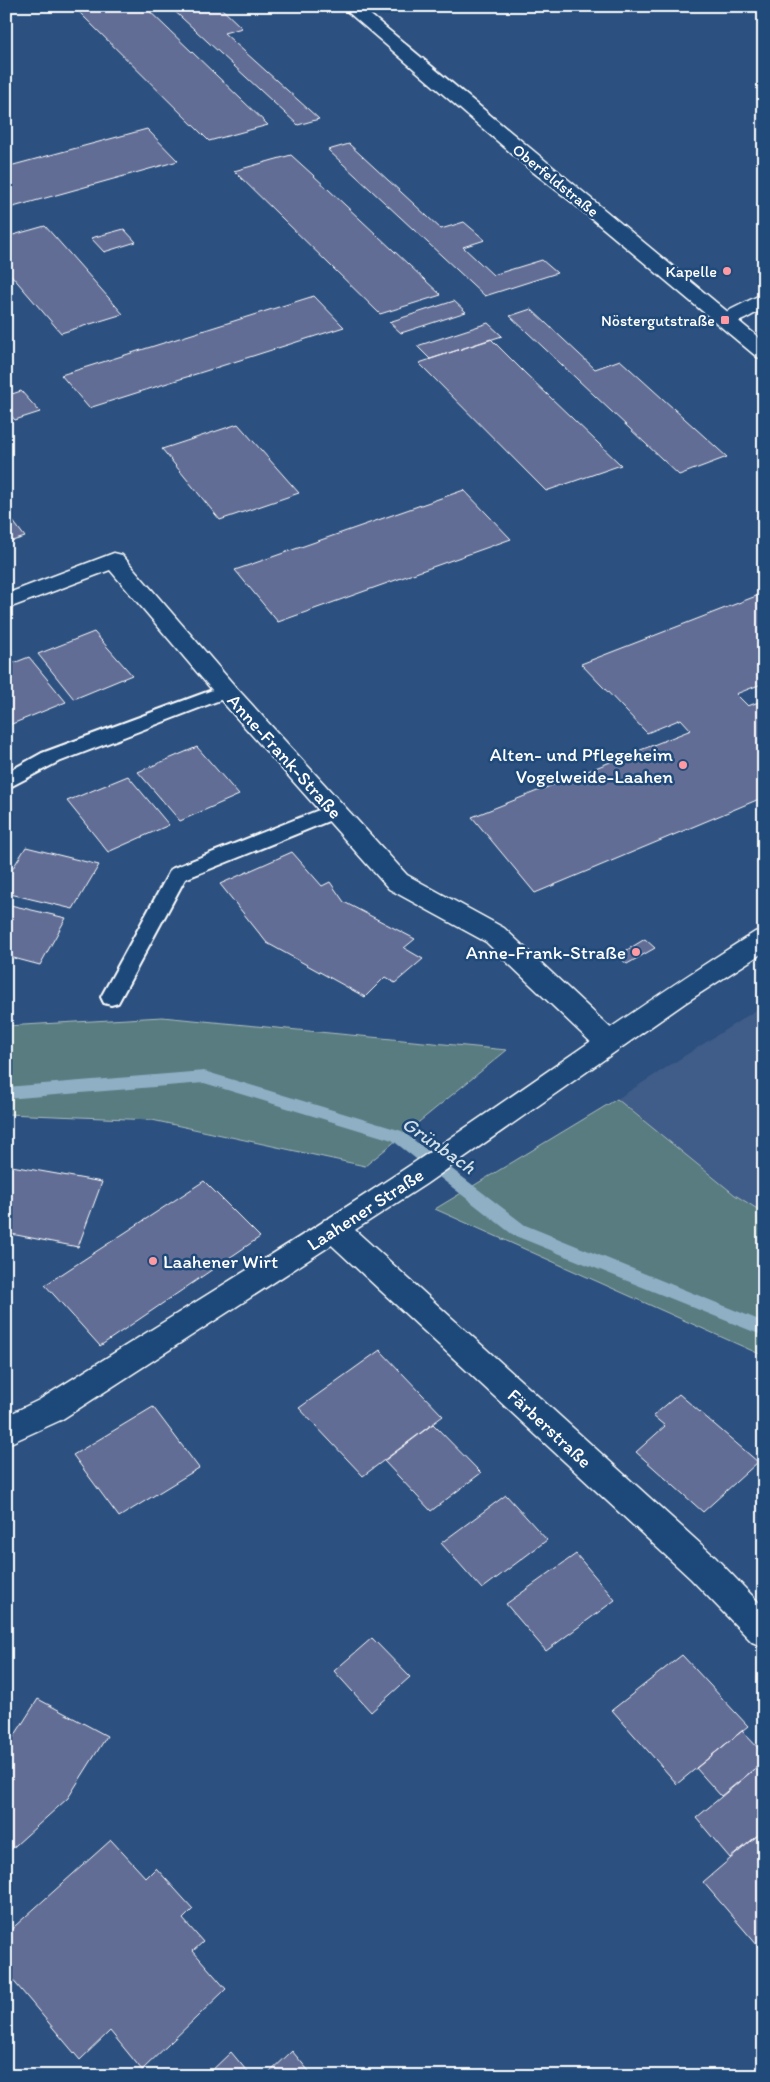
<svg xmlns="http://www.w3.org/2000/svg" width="770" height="2082" font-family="Itim,sans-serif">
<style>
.built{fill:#405c88}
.green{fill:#597b80;stroke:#acbdc0}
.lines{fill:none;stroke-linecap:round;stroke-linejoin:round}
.stream{fill:#8eafc4;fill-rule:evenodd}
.building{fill:#626d96;stroke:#fff}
.service-casing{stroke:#fff;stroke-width:4}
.minor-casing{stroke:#fff;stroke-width:3}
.tertiary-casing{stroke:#fff;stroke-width:3}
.secondary-casing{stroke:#fff;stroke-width:3}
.service{fill:#1f4a7a;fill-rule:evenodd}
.minor{fill:#1f4a7a;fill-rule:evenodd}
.tertiary{fill:#1f4a7a;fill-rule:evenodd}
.secondary{fill:#1f4a7a;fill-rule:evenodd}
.poi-dot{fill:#ff9aa2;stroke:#1f4a7a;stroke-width:2}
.labels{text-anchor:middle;stroke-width:5;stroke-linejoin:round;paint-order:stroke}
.far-street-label{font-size:16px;fill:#fff;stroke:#1f4a7a}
.far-poi-label{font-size:16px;fill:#fff;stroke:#1f4a7a;text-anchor:end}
.poi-label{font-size:19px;fill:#fff;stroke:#1f4a7a;text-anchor:end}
.street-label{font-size:19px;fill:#fff;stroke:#1f4a7a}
.water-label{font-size:20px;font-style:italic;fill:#d0dee6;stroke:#1f4a7a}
</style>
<rect width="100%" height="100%" fill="#2c507f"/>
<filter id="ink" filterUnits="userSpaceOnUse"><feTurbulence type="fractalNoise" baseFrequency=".02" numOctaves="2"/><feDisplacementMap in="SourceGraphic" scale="10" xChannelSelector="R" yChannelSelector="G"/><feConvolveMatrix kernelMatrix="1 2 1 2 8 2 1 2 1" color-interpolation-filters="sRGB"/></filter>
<g filter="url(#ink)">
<path class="built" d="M 764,1005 L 764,1213 L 735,1195 L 617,1099 Z"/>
<path class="green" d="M 162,1017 L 507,1050 L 365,1166 L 152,1120 L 6,1114 L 6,1026 Z
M 617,1099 L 735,1195 L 764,1213 L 764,1356 L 435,1209 Z"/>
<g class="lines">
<path class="stream" d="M 204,1071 L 402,1131 L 525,1225 L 764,1322 L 764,1336 L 513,1235 L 392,1140 L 204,1083 L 6,1099 L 6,1087 Z"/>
</g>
<path class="building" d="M 144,6 L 216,75 L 268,125 L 209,141 L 74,7 Z
M 169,6 L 219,6 L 242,28 L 224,33 L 319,119 L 298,125 Z
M 147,129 L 178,161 L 6,209 L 6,167 Z
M 349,144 L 441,229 L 464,222 L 485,240 L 463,247 L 493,275 L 542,260 L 557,273 L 485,296 L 328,150 Z
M 291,155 L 313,175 L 441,295 L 380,314 L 234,171 Z
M 45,226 L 62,245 L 123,314 L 61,333 L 6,269 L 6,237 Z
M 124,229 L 136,242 L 104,252 L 91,238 Z
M 314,296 L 344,327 L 89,408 L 61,375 Z
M 454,301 L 466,312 L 401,333 L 389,322 Z
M 531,309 L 595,369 L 620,360 L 727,457 L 679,475 L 510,316 Z
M 488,323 L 502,336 L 430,359 L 417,346 Z
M 491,339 L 525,373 L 621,465 L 546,491 L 419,363 Z
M 21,391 L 40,412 L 15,420 L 6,410 L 6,396 Z
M 238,424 L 299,493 L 220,520 L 162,449 Z
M 464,490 L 511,539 L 278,622 L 235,570 Z
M 6,512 L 25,537 L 6,543 Z
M 764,593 L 764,683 L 736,694 L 748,706 L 764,700 L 764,797 L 535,893 L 472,817 L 691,730 L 681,719 L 647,733 L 581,664 Z
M 94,632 L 132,675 L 74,699 L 38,654 Z
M 29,657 L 66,702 L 7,726 L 6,666 Z
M 197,747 L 239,795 L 180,821 L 138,772 Z
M 128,776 L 169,825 L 108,852 L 67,801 Z
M 26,847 L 99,865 L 73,909 L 6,893 L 6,879 Z
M 292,852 L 322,886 L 330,882 L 344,902 L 415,939 L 404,948 L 423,959 L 395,983 L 385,977 L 365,997 L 267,943 L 220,884 Z
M 6,904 L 66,918 L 40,965 L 6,956 Z
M 645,939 L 655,948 L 627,964 L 617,956 Z
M 6,1165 L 102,1182 L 78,1247 L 6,1233 Z
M 204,1181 L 260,1237 L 100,1346 L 45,1285 Z
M 380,1350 L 443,1416 L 363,1476 L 299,1408 Z
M 679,1394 L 758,1462 L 703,1512 L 636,1452 L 665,1426 L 653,1416 Z
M 153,1407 L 199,1468 L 119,1517 L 73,1455 Z
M 433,1424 L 481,1473 L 431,1511 L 384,1461 Z
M 506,1495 L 547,1540 L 482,1589 L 441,1543 Z
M 576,1554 L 615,1600 L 546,1651 L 506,1604 Z
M 372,1638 L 410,1677 L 371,1712 L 334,1671 Z
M 682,1655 L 748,1726 L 677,1784 L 612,1710 Z
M 38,1699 L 107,1736 L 68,1798 L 6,1854 L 6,1749 Z
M 742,1731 L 764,1754 L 764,1761 L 721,1796 L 696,1768 Z
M 764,1761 L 764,1830 L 730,1858 L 696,1818 Z
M 764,1830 L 764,1953 L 703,1882 Z
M 111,1840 L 146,1878 L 156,1868 L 193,1909 L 183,1919 L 203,1942 L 193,1951 L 226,1989 L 142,2070 L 110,2031 L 80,2060 L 6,1972 L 6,1934 Z
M 292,2051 L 313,2076 L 266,2076 Z
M 231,2052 L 251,2076 L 206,2076 Z"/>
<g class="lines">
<defs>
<path id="service" d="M 226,685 L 233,687 L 235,691 L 233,695 L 56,763 L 6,789 L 6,773 L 42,753 Z
M 334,804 L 341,806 L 344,811 L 341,816 L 185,879 L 118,1003 L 111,1005 L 104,1003 L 101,997 L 171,869 Z"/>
<path id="minor" d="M 764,293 L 764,308 C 751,316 733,328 718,324 L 715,320 L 718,316 Z
M 114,553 L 122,555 L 234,685 L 407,875 L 504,928 L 618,1035 L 622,1042 L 618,1049 L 608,1053 L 598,1049 L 486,942 L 389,889 L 218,697 L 110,570 L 6,609 L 6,594 Z
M 334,1217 L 344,1220 L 715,1557 L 764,1608 L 764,1647 L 752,1642 L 691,1579 L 324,1238 L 319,1229 L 324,1220 Z"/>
<path id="tertiary" d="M 764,929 L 764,952 L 685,1003 L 426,1184 L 61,1420 L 6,1445 L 6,1416 L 39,1400 C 161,1323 285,1248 406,1168 C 523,1090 636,1007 755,932 Z"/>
<path id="secondary" d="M 341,6 L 360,6 C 494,119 629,230 764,342 L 764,359 L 757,357 L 573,203 L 533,172 Z"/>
</defs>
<use href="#service" class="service-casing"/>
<use href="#minor" class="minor-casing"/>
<use href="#tertiary" class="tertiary-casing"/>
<use href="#secondary" class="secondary-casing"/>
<use href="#service" class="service"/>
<use href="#minor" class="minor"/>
<use href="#tertiary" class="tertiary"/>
<use href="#secondary" class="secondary"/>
</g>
</g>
<g class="poi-dot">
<circle cx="727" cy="271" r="5"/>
<rect x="720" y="315" width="10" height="10" rx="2.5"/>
<circle cx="683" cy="765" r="5"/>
<circle cx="636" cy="952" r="5"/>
<circle cx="153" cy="1261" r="5"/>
</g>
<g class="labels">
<g class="far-street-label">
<text transform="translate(556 180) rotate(39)" y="6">Oberfeldstraße</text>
</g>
<g class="far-poi-label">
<text x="717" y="277">Kapelle</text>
<text x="715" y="326">Nöstergutstraße</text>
</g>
<g class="poi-label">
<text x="673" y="761">Alten- und Pflegeheim<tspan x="673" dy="22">Vogelweide-Laahen</tspan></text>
<text x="626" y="959">Anne-Frank-Straße</text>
<text x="163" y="1268" text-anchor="start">Laahener Wirt</text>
</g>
<g class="street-label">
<text transform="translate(285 756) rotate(48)" y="7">Anne-Frank-Straße</text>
<text transform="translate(365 1209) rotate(-33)" y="7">Laahener Straße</text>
<text transform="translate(550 1428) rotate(43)" y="7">Färberstraße</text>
</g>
<g class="water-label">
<text transform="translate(439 1145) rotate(35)" y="7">Grünbach</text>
</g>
</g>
<rect width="770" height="2082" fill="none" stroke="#1f4a7a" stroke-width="25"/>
<rect x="12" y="12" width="745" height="2057" fill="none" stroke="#fff" stroke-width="2" filter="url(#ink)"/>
</svg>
